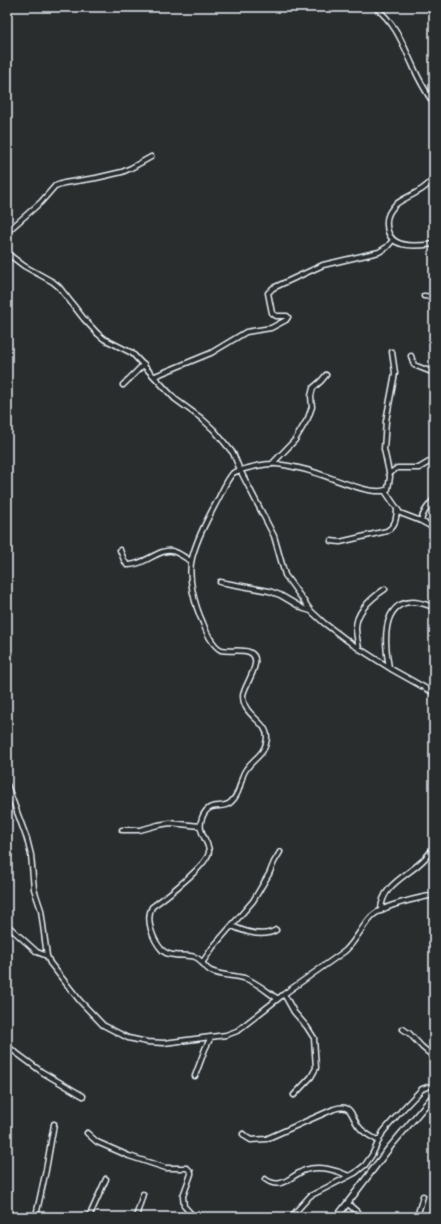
<svg xmlns="http://www.w3.org/2000/svg" width="441" height="1224" font-family="Dekko,sans-serif">
<style>
.lines{fill:none;stroke-linecap:round;stroke-linejoin:round}
.minor-casing{stroke:#e8f1f8;stroke-width:7}
.tertiary-casing{stroke:#e8f1f8;stroke-width:8}
.minor{stroke:#2a2d2e;stroke-width:4}
.tertiary{stroke:#2a2d2e;stroke-width:5}
</style>
<rect width="100%" height="100%" fill="#2a2d2e"/>
<filter id="ink" filterUnits="userSpaceOnUse"><feTurbulence type="fractalNoise" baseFrequency=".025" numOctaves="2"/><feDisplacementMap in="SourceGraphic" scale="8" xChannelSelector="R" yChannelSelector="G"/><feConvolveMatrix kernelMatrix="1 2 1 2 8 2 1 2 1" color-interpolation-filters="sRGB"/></filter>
<g filter="url(#ink)">
<g class="lines">
<defs>
<path id="minor" d="M 375,7 C 396,24 402,42 413,66 C 419,80 426,92 434,104
M 434,179 C 429,183 425,188 419,191 C 411,196 402,199 395,205 C 390,211 386,216 387,225 C 388,250 416,246 434,244
M 7,232 L 41,202 L 55,186 L 64,183 L 96,178 L 122,172 L 131,168 L 151,157
M 7,253 L 24,266 L 53,282 L 59,287 L 84,319 L 98,334 L 104,339 L 132,353 L 175,399 L 201,418 L 214,430 L 233,453 L 240,470 C 250,468 261,464 271,464 C 278,463 305,469 313,472 C 329,476 374,498 388,489 L 390,477 L 384,449 L 386,421 L 395,373 L 392,352
M 424,296 L 434,297
M 411,356 L 414,365 L 434,373
M 155,376 L 211,353 L 246,332 L 271,328 L 286,320 L 288,317 L 287,316 L 276,316 L 272,313 L 268,293 L 273,288 L 323,265 L 379,252 L 387,247 L 393,240
M 123,385 L 144,364
M 434,394 L 432,402 L 434,407
M 272,464 L 295,440 L 308,418 L 312,407 L 311,396 L 313,388 L 321,381 L 326,375
M 389,474 L 397,468 L 419,468 L 434,459
M 385,491 L 400,513 L 421,521 L 434,528
M 421,521 C 423,512 428,506 434,499
M 331,541 L 340,542 L 387,531 C 396,525 396,519 397,510
M 120,550 L 124,560 L 127,565 C 144,566 159,548 172,551 C 178,552 185,558 191,561
M 220,582 L 269,591 L 280,595 L 304,609 L 311,611
M 359,649 C 358,642 356,635 356,628 C 356,611 373,597 385,589
M 389,667 C 385,646 380,602 413,602 C 420,602 427,605 434,607
M 7,785 L 27,839 L 31,855 L 34,889 L 41,910 L 47,956
M 122,830 L 140,830 L 158,825 L 170,823 L 200,826
M 381,911 C 381,887 403,878 419,864 C 425,859 430,853 434,847
M 7,925 L 37,952 L 47,956 L 50,963 L 80,1001 L 103,1025 L 128,1038 L 147,1042 L 164,1043 L 226,1035 L 237,1031 L 284,994 L 345,951 C 356,941 362,926 372,916 C 384,905 418,898 434,895
M 232,926 C 245,932 263,938 276,930
M 202,963 L 213,947 L 253,901 L 269,874 L 274,862 L 280,852
M 284,994 L 294,1012 L 307,1027 L 314,1038 L 316,1068 L 311,1077 L 294,1095
M 278,999 C 267,992 257,982 244,978 C 233,975 221,976 211,971 C 204,968 202,959 195,957 C 185,954 170,958 162,950 C 153,940 145,920 152,907 C 163,899 211,863 209,850 C 207,839 197,831 202,818 C 209,799 222,811 231,802 C 239,795 240,784 243,775 C 249,759 266,757 267,737 C 267,721 243,716 243,696 C 243,686 266,659 249,652 C 241,649 230,652 221,650 C 213,646 206,632 203,623 C 195,606 187,577 192,558 C 197,539 206,522 215,505 C 221,495 225,482 233,473 L 240,470 L 274,536 L 285,575 L 311,611 L 324,623 L 352,644 L 393,670 L 434,693
M 403,1029 L 410,1034 L 422,1047 L 434,1057
M 7,1046 L 42,1072 L 83,1096
M 195,1076 L 205,1049 L 211,1037
M 87,1133 L 97,1142 L 129,1156 L 166,1168 L 187,1168 L 191,1172 L 191,1174 L 183,1196 L 184,1206 L 194,1217
M 243,1134 L 246,1137 L 251,1140 L 266,1139 L 334,1109 C 354,1103 350,1117 360,1128 C 365,1134 372,1137 379,1141
M 265,1179 C 281,1191 290,1176 305,1170 C 319,1165 337,1170 349,1176
M 347,1203 L 363,1217
M 37,1217 L 37,1211 L 46,1170 L 54,1124
M 89,1217 L 106,1179
M 136,1217 L 143,1194
M 291,1217 L 310,1196 L 355,1173 L 365,1165 L 372,1155 L 383,1132 L 401,1111 L 422,1089 L 430,1086 L 434,1086
M 417,1217 L 423,1196"/>
<path id="tertiary" d="M 337,1217 L 390,1147 L 434,1095"/>
</defs>
<use href="#minor" class="minor-casing"/>
<use href="#tertiary" class="tertiary-casing"/>
<use href="#minor" class="minor"/>
<use href="#tertiary" class="tertiary"/>
</g>
</g>
<rect width="441" height="1224" fill="none" stroke="#2a2d2e" stroke-width="24"/>
<rect x="12" y="12" width="417" height="1200" fill="none" stroke="#e8f1f8" stroke-width="1.5" filter="url(#ink)"/>
</svg>
